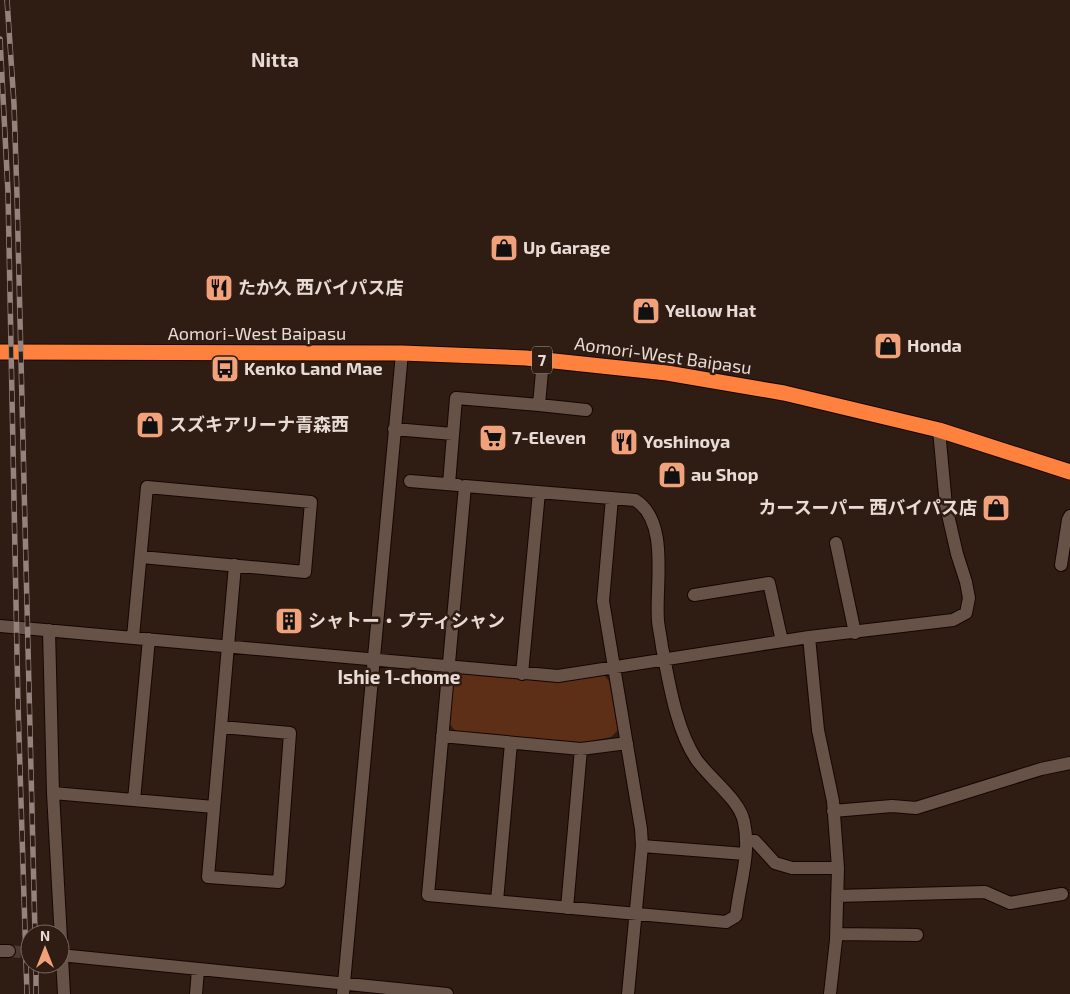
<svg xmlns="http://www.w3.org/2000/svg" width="1070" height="994" font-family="'Exo 2','Noto Sans JP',sans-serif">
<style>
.green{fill:#5d2f16}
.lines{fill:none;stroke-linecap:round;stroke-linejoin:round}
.minor-tunnel{stroke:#4b3a31;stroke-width:12;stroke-dasharray:12 6;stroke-linecap:butt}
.minor-casing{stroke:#160602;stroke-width:14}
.highway-casing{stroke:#160602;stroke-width:17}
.minor{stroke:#675248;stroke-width:12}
.highway{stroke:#fe823d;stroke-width:15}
.rail-casing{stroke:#93837c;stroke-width:5.5}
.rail{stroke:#2f1d14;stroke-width:4;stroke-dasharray:11;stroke-linecap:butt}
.labels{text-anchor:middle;stroke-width:5;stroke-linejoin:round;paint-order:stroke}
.shield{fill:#2f1d14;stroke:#b0a29b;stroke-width:1}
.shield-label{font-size:16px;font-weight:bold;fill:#e8dbd5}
.poi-label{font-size:18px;font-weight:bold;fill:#e8dbd5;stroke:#2f1d14;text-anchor:start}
.street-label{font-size:18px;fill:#e8dbd5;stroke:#2f1d14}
.neighbourhood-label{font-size:19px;font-weight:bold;fill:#e8dbd5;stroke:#2f1d14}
.quarter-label{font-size:20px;font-weight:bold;fill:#e8dbd5;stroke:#2f1d14}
</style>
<rect width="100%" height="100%" fill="#2f1d14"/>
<path class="green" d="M 462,674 L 555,682 L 604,675 L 609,681 L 618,730 L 611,737 L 582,743 L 456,732 L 450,724 L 452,681 Z"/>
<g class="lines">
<path class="minor-tunnel" d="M 9,951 L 30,953"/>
<defs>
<path id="minor" d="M 539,405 L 586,410
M 394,429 L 453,434
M 410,481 L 458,485
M 449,484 L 456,398 L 539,405 L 543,360
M 465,486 L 635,500 C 670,521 655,586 658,621 C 659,630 661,639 662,647 C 669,682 676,729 696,759 C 709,778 740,800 744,822 C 751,854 739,886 736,916 L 726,922 L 428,895 Z
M 612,498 L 603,601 L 641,829 L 642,846 L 628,994
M 836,543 L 855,633
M 1061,565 L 1068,520 L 1070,516
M 694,595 L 769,583 L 782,641
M 0,626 L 558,676 L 809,637
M 49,630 L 53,793 L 64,994
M 133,637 L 147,487 L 311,502 L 305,572 L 141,557
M 522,674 L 539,492
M 221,727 L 290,733 L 279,882 L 208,877 L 235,565
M 442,736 L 581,749 L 627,743
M 53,793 L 214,807
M 134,800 L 149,639
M 833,811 L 892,806 L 916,808 L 1041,769 L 1070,763
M 746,840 L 755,841 L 775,863 L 792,868 L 838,868
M 642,846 L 745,854
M 837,896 L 985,892 L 1010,903 L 1062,894
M 497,901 L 511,743
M 567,908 L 581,749
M 836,934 L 917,935
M 0,951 L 9,951
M 60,955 L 447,994
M 196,994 L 198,970
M 343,994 L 402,353
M 830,994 L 836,940 L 838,868 L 833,801 L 818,730 L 809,637 L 953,620 L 966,613 L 969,598 L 966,582 L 957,554 L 946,506 L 939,430"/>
<path id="highway" d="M 0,352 L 402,353 L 526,358 L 667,373 L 784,393 L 939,430 L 1070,472"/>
</defs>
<use href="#minor" class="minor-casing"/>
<use href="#highway" class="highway-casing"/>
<use href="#minor" class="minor"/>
<use href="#highway" class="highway"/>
<defs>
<path id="rail" d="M 7,0 L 14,104 L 17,196 L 35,934
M 0,39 L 8,192 L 18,705 L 27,994
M 36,964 L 36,994"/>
</defs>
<use href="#rail" class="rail-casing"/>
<use href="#rail" class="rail"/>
</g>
<defs>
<symbol id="shop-square" viewBox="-11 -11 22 22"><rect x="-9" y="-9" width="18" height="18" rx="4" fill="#f1a27b" stroke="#2f1d14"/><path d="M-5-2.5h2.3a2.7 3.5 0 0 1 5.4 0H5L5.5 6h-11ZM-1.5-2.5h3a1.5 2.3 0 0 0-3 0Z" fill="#111"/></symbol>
<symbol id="restaurant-square" viewBox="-11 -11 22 22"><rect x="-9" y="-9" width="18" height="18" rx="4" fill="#f1a27b" stroke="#2f1d14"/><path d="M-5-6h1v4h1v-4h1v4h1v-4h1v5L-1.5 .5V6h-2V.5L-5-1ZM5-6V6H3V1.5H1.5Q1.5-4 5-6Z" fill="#111"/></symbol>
<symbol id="bus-square" viewBox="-11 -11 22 22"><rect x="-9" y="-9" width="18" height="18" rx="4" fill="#f1a27b" stroke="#2f1d14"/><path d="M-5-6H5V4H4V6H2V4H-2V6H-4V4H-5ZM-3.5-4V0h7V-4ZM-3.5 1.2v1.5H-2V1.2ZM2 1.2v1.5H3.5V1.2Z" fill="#111"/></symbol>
<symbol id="supermarket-square" viewBox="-11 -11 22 22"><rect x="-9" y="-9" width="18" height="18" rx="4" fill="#f1a27b" stroke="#2f1d14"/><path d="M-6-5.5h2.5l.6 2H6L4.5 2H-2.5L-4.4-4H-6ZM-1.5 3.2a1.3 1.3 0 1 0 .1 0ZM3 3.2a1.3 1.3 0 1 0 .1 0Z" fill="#111"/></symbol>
<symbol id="building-square" viewBox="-11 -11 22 22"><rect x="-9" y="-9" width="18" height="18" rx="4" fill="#f1a27b" stroke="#2f1d14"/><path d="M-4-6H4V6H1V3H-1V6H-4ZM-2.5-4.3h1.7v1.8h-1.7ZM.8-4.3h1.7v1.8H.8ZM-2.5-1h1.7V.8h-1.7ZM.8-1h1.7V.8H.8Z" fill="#111"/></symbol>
</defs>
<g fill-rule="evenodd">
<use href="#shop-square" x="488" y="232" width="32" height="32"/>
<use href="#restaurant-square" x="203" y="272" width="32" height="32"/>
<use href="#shop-square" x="630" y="295" width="32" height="32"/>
<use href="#shop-square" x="872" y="330" width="32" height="32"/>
<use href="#bus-square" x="209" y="353" width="32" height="32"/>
<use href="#shop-square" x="134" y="409" width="32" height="32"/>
<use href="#supermarket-square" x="477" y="422" width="32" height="32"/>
<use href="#restaurant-square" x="608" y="426" width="32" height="32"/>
<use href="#shop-square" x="656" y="459" width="32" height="32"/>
<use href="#shop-square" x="980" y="492" width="32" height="32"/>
<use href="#building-square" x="273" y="605" width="32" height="32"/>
</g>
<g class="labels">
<rect class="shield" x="532" y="346.5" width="20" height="27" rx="4"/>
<g class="shield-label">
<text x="542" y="366">7</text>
</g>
<g class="poi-label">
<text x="523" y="254">Up Garage</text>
<text x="238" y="294">たか久 西バイパス店</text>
<text x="665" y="317">Yellow Hat</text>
<text x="907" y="352">Honda</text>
<text x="244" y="375">Kenko Land Mae</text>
<text x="169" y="431">スズキアリーナ青森西</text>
<text x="512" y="444">7-Eleven</text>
<text x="643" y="448">Yoshinoya</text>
<text x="691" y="481">au Shop</text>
<text x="977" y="514" text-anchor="end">カースーパー 西バイパス店</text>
<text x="308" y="627">シャトー・プティシャン</text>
</g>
<g class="street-label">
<text x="257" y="340">Aomori-West Baipasu</text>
<text transform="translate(663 356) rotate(8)" y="6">Aomori-West Baipasu</text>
</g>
<g class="neighbourhood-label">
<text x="399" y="684">Ishie 1-chome</text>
</g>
<g class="quarter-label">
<text x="275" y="67">Nitta</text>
</g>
</g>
<g transform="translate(45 949)"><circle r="24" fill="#2f1d14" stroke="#796961"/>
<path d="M0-4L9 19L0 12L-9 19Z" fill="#f1a27b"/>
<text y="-8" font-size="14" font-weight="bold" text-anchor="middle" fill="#e8dbd5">N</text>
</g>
</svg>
